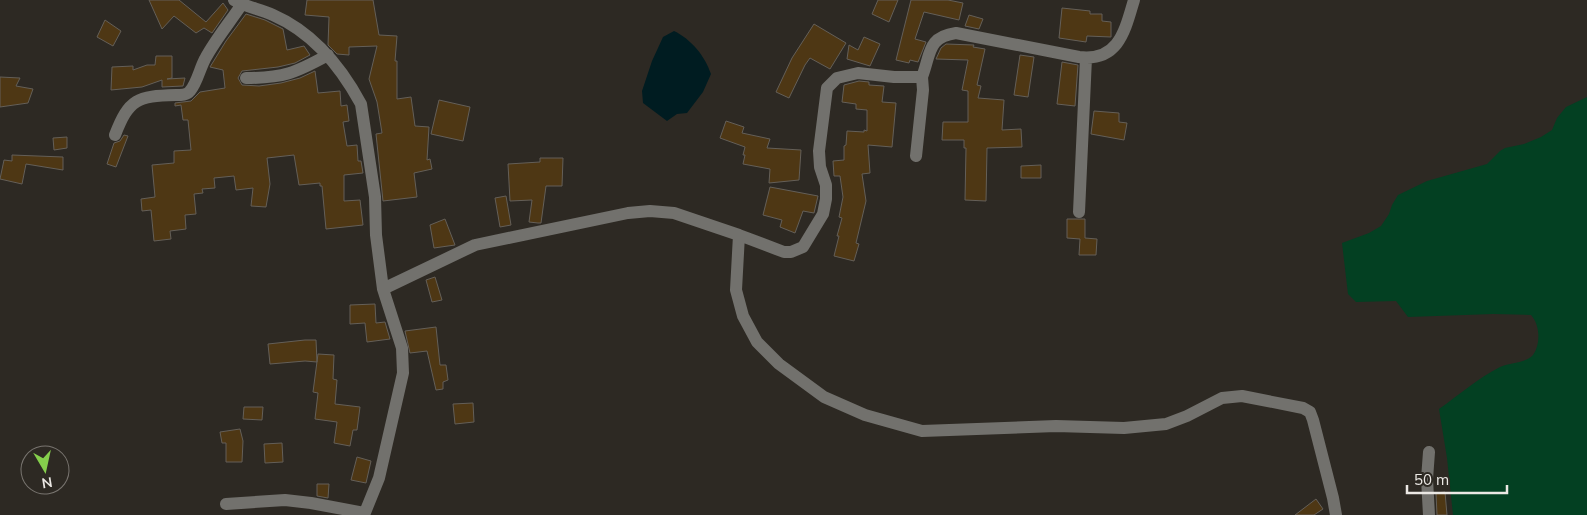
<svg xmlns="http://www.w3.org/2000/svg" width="1587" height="515" font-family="Mulish,sans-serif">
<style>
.green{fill:#034022}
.water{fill:#001c21}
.building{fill:#4e3714;stroke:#645f58}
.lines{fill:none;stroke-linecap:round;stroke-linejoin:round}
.minor{stroke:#72716d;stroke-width:12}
</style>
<rect width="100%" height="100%" fill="#2d2923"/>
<path class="green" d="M 1587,97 L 1587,515 L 1453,515 L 1447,458 L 1439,409 C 1459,395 1478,378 1500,367 C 1509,363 1526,363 1533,355 C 1541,344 1540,325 1531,315 L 1493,314 L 1408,317 L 1396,301 L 1356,302 L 1348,294 L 1342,243 L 1369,233 L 1381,226 L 1389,214 L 1392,205 L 1398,195 L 1427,181 L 1487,164 L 1500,151 L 1505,148 L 1524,144 L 1541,137 L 1552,130 L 1557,118 L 1566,107 Z"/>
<path class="water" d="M 674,31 C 691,39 705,56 711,74 L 703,92 L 687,113 L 677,114 L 667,121 L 643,103 L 642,91 L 652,61 L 663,37 Z"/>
<path class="building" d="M 149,0 L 179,0 L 206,22 L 223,3 L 228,10 L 212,33 L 204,28 L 196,33 L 174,16 L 162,29 Z
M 307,0 L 373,0 L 379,35 L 397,36 L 395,61 L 397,61 L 397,99 L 411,97 L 415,126 L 429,127 L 427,160 L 430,159 L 432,169 L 414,173 L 417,197 L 383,201 L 376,134 L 382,133 L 377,102 L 369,79 L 377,46 L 349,47 L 349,55 L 337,54 L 328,45 L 329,17 L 305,15 Z
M 878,0 L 898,0 L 889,22 L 872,14 Z
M 911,0 L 948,0 L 963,3 L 959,20 L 924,12 L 915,39 L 926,42 L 918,62 L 910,60 L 909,63 L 896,60 Z
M 1062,8 L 1090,11 L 1090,14 L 1102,14 L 1102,21 L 1111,22 L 1111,37 L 1087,36 L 1086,42 L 1059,38 Z
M 246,14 L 265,20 L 283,29 L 287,50 L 304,46 L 310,55 L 295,63 L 278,67 L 242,71 L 238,78 L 242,85 L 259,86 L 281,83 L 300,78 L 315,71 L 318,93 L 340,91 L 341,106 L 347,105 L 349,121 L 343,122 L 347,146 L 357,145 L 358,161 L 361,161 L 363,173 L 344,175 L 344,201 L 360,200 L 363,225 L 326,229 L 322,186 L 320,186 L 320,183 L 299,185 L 294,155 L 267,158 L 270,184 L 266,207 L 251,206 L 253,188 L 236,190 L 234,176 L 214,178 L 215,188 L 202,189 L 203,193 L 194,194 L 196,214 L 185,215 L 186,229 L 170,231 L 171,239 L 154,241 L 151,210 L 142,211 L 141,199 L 155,197 L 152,165 L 174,163 L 174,151 L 191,150 L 188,120 L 183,120 L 181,105 L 175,106 L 175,103 L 191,101 L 200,92 L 225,88 L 223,70 L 210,67 L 226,41 Z
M 969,15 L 983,19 L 979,29 L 965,26 Z
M 105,20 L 121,31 L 113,46 L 97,37 Z
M 814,24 L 846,43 L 830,69 L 810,58 L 805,65 L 789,98 L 776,92 L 792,58 Z
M 864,37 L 880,44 L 870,66 L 847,59 L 849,45 L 858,50 Z
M 946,44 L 974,45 L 973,47 L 985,49 L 977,85 L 981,86 L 978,98 L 1004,100 L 1002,130 L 1021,129 L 1022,147 L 987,148 L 986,201 L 965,200 L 966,148 L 964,148 L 964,140 L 942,140 L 943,122 L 968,122 L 968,91 L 962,90 L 968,60 L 936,59 L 941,48 Z
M 1020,55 L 1034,57 L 1028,97 L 1014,95 Z
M 156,56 L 172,56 L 172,78 L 167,79 L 185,78 L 183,86 L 162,87 L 162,80 L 142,87 L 111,90 L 112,67 L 133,66 L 133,70 L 147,65 L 155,65 Z
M 1062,62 L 1078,65 L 1075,106 L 1057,104 Z
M 0,77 L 20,78 L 16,86 L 33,89 L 28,103 L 0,107 Z
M 859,81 L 869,82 L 869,85 L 884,86 L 882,102 L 896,103 L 892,147 L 868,145 L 870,173 L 862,174 L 866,201 L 856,243 L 859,244 L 854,261 L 834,256 L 839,236 L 837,236 L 842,218 L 839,217 L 843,197 L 840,176 L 834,176 L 833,161 L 844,160 L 844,146 L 846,145 L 847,131 L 864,132 L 864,130 L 867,131 L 867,110 L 856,109 L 856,104 L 842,102 L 844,85 Z
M 439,100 L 470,107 L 463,141 L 431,134 Z
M 1094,111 L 1119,113 L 1119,122 L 1127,123 L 1124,140 L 1091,134 Z
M 726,121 L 744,127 L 742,133 L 770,139 L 767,148 L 801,150 L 799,180 L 769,183 L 770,169 L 743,164 L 745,155 L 743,155 L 745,147 L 720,138 Z
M 124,135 L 128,136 L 116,167 L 107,164 L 114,143 L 120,141 Z
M 67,137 L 67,148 L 54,150 L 53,138 Z
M 12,155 L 63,157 L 63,170 L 26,164 L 22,184 L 0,179 L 4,160 L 12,161 Z
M 540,158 L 563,158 L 562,186 L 546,186 L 541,223 L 538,223 L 529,222 L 532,200 L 510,201 L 508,164 L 540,162 Z
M 1041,165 L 1041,178 L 1021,178 L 1021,166 Z
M 770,187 L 818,196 L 814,213 L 803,211 L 795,233 L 780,227 L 782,220 L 763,215 Z
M 506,196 L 511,225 L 500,227 L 495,198 Z
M 445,219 L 455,245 L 434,248 L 430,225 Z
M 1067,219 L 1085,219 L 1085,238 L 1097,239 L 1096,255 L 1079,255 L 1080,239 L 1067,238 Z
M 435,277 L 442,300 L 432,302 L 426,280 Z
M 375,304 L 376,323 L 385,322 L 390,339 L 367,342 L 365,323 L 350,324 L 350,305 Z
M 436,327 L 440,365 L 446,365 L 448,380 L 443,382 L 443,389 L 436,390 L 427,351 L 410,353 L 405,331 Z
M 305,340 L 316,340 L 317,362 L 305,361 L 270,364 L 268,344 Z
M 318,354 L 334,355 L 333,379 L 337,380 L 335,404 L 360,407 L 357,430 L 353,430 L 350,446 L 334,443 L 337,422 L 315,419 L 318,393 L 313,392 Z
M 473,403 L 474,422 L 455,424 L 453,404 Z
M 244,407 L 263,407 L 262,420 L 243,419 Z
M 240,429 L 243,441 L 242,462 L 226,462 L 226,443 L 222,443 L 220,432 Z
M 282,443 L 283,462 L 265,463 L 264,444 Z
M 357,457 L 371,461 L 366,483 L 351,480 Z
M 317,484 L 329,484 L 328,498 L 317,496 Z
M 1445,492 L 1447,515 L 1437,515 L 1436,493 Z
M 1316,499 L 1323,509 L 1314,515 L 1295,515 Z"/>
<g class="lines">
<path class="minor" d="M 234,0 C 246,7 260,9 273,15 C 312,32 341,67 361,104 L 375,197 L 376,235 L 383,289
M 1134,0 C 1125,30 1119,62 1079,57 L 956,33 C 927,37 931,54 922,77 L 894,77 L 858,73 L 837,78 L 827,88 L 819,151 L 820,167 L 826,185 L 826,199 L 823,214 L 803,247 L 791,252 L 784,252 L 739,235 L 736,290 L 743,316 L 757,342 L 779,364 L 824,397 L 865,415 L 922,431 L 1056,426 L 1124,428 L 1166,424 L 1187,416 L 1222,398 L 1242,396 L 1303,408 L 1310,412 L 1313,420 L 1333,498 L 1336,515
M 246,78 C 284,78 295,73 328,55
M 115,135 C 129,99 137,96 176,95 C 181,95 187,95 190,91 C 197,83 200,68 205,59 C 215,40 230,22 242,4
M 916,156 L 923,90 L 922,77
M 1079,212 L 1086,58
M 226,504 L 285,500 L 311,503 L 364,513
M 364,515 L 379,478 L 403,373 L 402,348 L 383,289 L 475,245 L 628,213 L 650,211 L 674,213 L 739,235
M 1429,515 L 1427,479 L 1429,452"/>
</g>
<g transform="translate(45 470) rotate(171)"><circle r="24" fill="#2d2923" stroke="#797570"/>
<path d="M0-4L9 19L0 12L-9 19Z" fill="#85cf4c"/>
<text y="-8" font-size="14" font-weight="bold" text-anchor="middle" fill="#ebe8e4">N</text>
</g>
<path d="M1407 485v8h100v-8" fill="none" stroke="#ebe8e4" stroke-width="2.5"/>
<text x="1414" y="485" font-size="15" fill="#ebe8e4" stroke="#2d2923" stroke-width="4" paint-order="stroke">50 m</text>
</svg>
